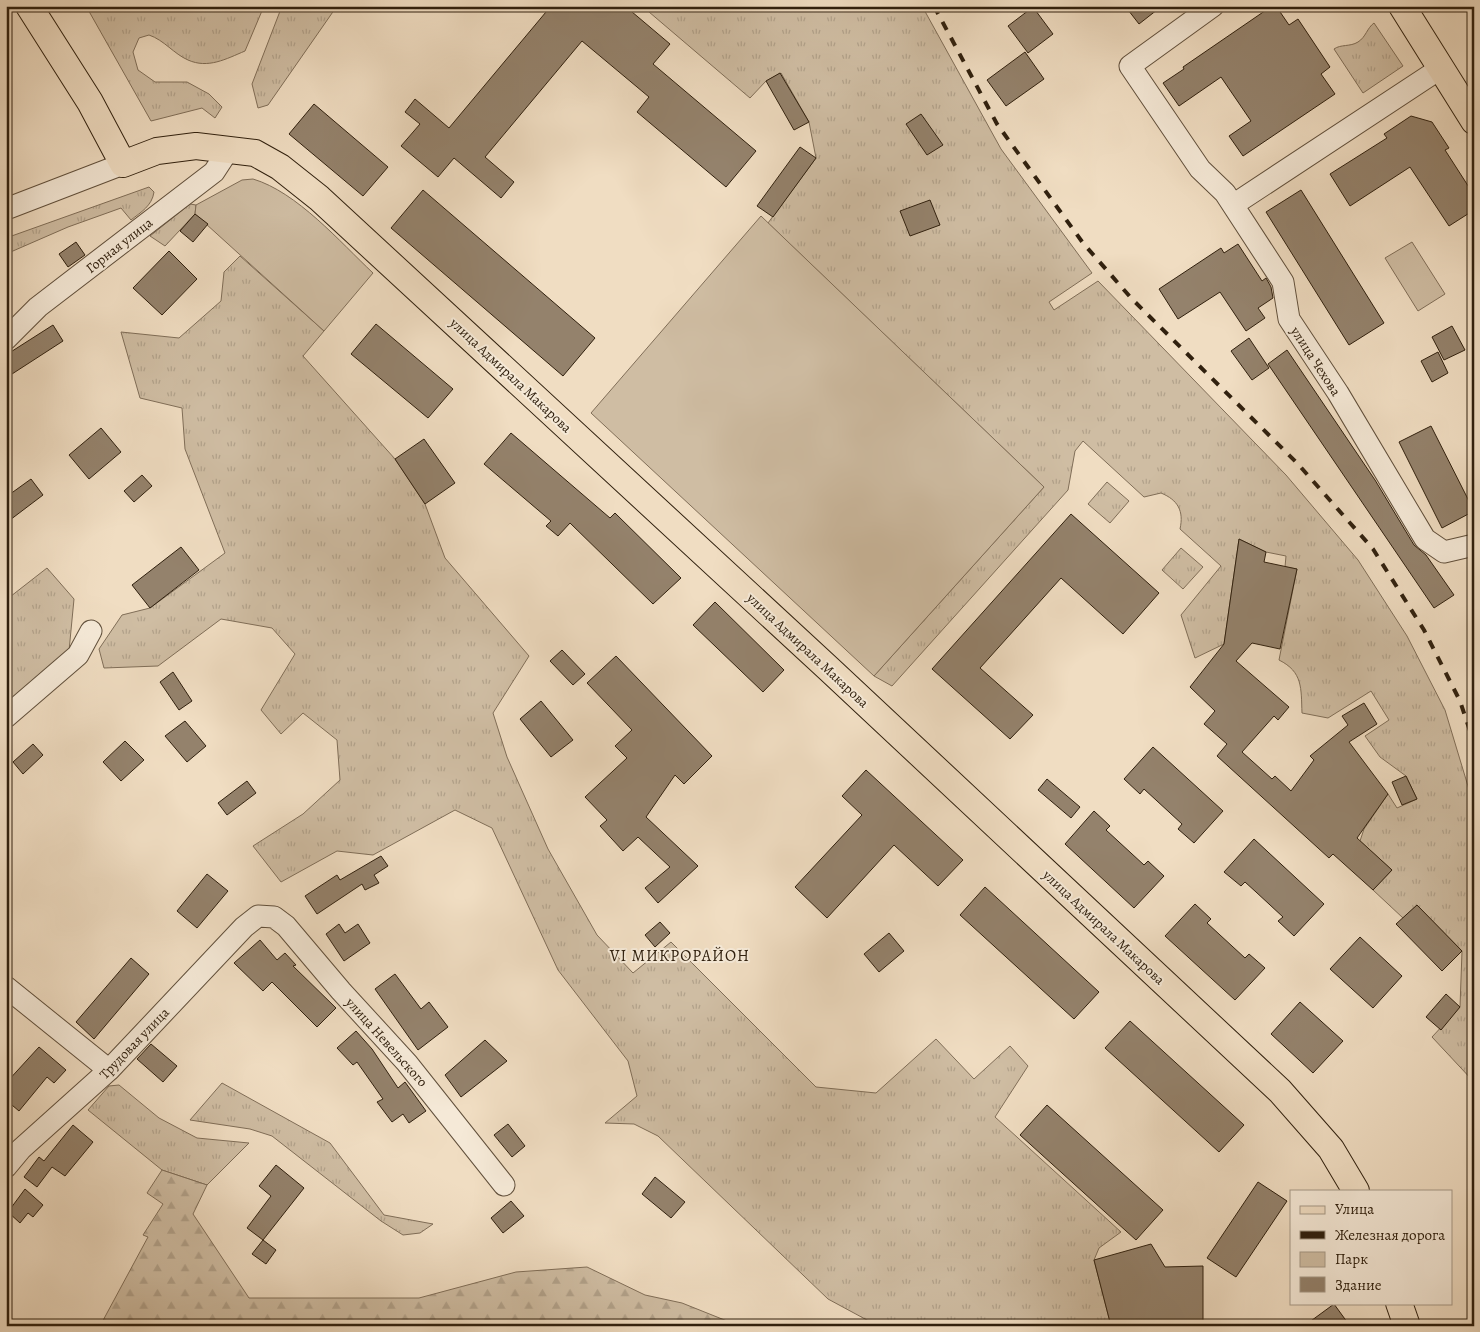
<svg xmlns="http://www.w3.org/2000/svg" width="1480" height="1332" font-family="Alegreya,serif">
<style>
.grass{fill:url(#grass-tufts);stroke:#806e58}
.forest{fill:url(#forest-firs);stroke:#806e58}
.park{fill:#cfbda3;stroke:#806e58}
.building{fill:#94826c;stroke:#30200e}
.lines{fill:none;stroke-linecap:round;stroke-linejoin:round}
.minor-casing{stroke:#604f3b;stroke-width:23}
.major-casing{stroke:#30200e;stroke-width:28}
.minor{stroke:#f5e9d7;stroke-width:21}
.major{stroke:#f0ddc2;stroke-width:26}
.rail{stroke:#30200e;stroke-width:4;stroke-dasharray:9 9;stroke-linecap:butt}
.labels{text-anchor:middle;stroke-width:4;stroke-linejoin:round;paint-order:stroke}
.street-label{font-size:14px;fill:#30200e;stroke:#f5e9d7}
.quarter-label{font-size:16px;letter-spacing:1px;fill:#30200e;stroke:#f5e9d7}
</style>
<defs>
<pattern id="grass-tufts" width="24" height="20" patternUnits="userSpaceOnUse" patternTransform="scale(1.25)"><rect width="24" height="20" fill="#cfbda3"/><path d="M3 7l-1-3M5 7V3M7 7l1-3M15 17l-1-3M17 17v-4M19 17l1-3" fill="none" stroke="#b2a28b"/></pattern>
<pattern id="forest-firs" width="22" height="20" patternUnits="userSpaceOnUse" patternTransform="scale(1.25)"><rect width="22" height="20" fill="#cfbda3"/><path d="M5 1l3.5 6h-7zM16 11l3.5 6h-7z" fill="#b2a28b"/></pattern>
</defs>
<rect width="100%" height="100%" fill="#f0ddc2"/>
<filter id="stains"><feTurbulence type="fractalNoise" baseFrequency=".004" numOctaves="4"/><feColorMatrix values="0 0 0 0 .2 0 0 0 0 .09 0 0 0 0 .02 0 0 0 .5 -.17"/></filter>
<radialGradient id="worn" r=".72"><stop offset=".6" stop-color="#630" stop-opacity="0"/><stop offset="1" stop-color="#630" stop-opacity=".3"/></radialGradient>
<path class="grass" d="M 86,6 L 264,6 L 245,51 C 226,59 208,69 188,60 C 174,54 164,40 149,35 L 139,38 L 133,52 L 138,70 L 155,82 L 187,82 L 209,94 L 222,107 L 215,118 L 202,108 L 151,121 Z
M 282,6 L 337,6 L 268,105 L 258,108 L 252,84 Z
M 642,6 L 922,6 L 1001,149 L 1092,273 L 1049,302 L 1054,310 L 1098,281 L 1286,475 L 1358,560 L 1407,636 L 1445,710 L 1474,806 L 1474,1082 L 1432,1037 L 1460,1007 L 1462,951 L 1417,905 L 1403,918 L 1373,890 L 1392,870 L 1360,841 L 1364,829 L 1388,794 L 1397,808 L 1417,799 L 1406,776 L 1380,757 L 1365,736 L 1389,720 L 1371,691 L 1328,718 L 1302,713 C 1301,688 1303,672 1279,660 L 1297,569 L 1285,567 L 1286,556 L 1266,552 L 1239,539 L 1224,644 L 1195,658 L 1181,615 L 1221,566 L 1180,529 C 1184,511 1178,500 1161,493 L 1144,497 L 1083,441 L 1075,451 L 1068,490 L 892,686 L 874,676 L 1044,487 L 768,223 L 816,158 L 809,122 L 781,73 L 766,81 L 750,98 Z
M 1374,23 L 1403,66 L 1363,93 L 1334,49 C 1341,44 1350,47 1358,42 C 1366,37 1367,28 1374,23 Z
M 149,187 L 154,192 C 152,206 141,212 131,220 L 121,208 L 68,227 L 6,254 L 6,238 Z
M 190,204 L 196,205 L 195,214 L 165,246 L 150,236 Z
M 240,256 L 324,331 L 303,356 L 395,459 L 425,504 L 445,558 L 529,656 L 493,713 L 507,757 L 548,849 L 597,935 L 633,973 L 671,942 L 816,1087 L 876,1093 L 936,1039 L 974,1079 L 1010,1046 L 1028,1066 L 995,1117 L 1121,1232 L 1099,1248 L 1094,1260 L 1111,1326 L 878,1326 L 828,1299 L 658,1136 L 634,1124 L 605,1123 L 637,1096 L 628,1061 L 558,970 L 492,828 L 455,810 L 373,855 L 337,851 L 281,882 L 253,846 L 303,814 L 340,780 L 337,740 L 303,713 L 281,734 L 261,710 L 295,654 L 272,628 L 221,619 L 158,666 L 104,668 L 99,649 L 122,615 L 150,608 L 225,553 L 185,449 L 182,408 L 140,398 L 121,332 L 179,338 L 221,301 L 224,272 Z
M 1107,482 L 1129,501 L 1110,523 L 1088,504 Z
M 1181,548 L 1203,567 L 1183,589 L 1162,570 Z
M 47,568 L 74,599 L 69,651 L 6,705 L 6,600 Z
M 222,1083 L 330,1143 L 384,1215 L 433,1224 L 420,1233 L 403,1235 L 381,1221 L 272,1136 L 250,1129 L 190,1120 Z
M 119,1085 L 159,1118 L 197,1138 L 249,1143 L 207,1185 L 162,1170 L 88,1110 L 109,1086 Z"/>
<path class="forest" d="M 162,1170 L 207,1185 L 193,1214 L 249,1298 L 419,1298 L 516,1272 L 587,1267 L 645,1295 L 682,1303 L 732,1323 L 733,1326 L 100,1326 L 148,1237 L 143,1235 L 163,1204 L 147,1193 Z"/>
<path class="park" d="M 253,179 C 297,192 340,242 373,273 L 324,331 L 195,214 L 196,205 L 242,180 Z
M 761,216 L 1044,487 L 874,676 L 591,413 Z
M 1412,242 L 1445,294 L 1418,311 L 1385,258 Z"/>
<path class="building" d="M 551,6 L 625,6 L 670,44 L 653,64 L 756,151 L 726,187 L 637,112 L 649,97 L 582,41 L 485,157 L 514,182 L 501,198 L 454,158 L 438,177 L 401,146 L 420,124 L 405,112 L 415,99 L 449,128 Z
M 1125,6 L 1162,6 L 1139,24 Z
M 1272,6 L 1276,6 L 1289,25 L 1298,19 L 1330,67 L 1321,74 L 1335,94 L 1243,156 L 1229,136 L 1251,121 L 1221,77 L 1179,106 L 1163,83 L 1184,69 L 1183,67 Z
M 1033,7 L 1053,34 L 1028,53 L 1008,26 Z
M 1025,52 L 1044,79 L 1006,106 L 987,80 Z
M 780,73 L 809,122 L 794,130 L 766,81 Z
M 314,104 L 388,167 L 363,196 L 289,134 Z
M 921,114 L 943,145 L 927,155 L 906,124 Z
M 1411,116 L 1432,122 L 1449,148 L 1445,150 L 1474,195 L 1474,210 L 1449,226 L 1410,167 L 1350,206 L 1330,174 L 1387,138 L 1384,134 Z
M 800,147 L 816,158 L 773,217 L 757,206 Z
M 423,190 L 595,338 L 563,376 L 391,228 Z
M 1301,190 L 1384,323 L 1349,345 L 1266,212 Z
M 930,200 L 940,225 L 910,236 L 900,211 Z
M 195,214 L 208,224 L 193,242 L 180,231 Z
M 76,242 L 85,255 L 68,267 L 59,254 Z
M 1238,244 L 1262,281 L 1266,278 L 1271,287 L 1273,298 L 1258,308 L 1265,318 L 1246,331 L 1220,292 L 1178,319 L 1159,289 L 1221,248 L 1224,253 Z
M 169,251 L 197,279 L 162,315 L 133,288 Z
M 376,324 L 453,389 L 428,418 L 351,354 Z
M 53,325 L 63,341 L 12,374 L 6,366 L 6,355 Z
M 1452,326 L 1465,350 L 1444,360 L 1432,337 Z
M 1249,338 L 1269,368 L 1252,380 L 1231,351 Z
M 1287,350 L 1375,480 L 1414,545 L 1426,555 L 1454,595 L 1434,608 L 1268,364 Z
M 1438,352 L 1448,373 L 1432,382 L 1421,361 Z
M 1431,426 L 1474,511 L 1442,528 L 1399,442 Z
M 101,428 L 121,452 L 89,479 L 69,455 Z
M 511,433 L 610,518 L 615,513 L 681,578 L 653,604 L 570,523 L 558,536 L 546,526 L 551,521 L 484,464 Z
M 424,439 L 455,483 L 425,504 L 395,459 Z
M 142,475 L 152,486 L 134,502 L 124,491 Z
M 31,479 L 43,495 L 6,523 L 6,497 Z
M 1071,514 L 1159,593 L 1123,634 L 1061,578 L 980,668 L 1033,715 L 1010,739 L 932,669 Z
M 1239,539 L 1266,552 L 1264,562 L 1297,569 L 1280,649 L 1252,643 L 1236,661 L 1289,707 L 1278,720 L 1274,716 L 1242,752 L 1272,779 L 1275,776 L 1291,791 L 1314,760 L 1310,756 L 1348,725 L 1342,716 L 1364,703 L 1377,724 L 1349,742 L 1388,794 L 1357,838 L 1392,870 L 1373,890 L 1333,854 L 1329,858 L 1217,756 L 1227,744 L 1204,724 L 1215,711 L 1190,687 L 1224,644 Z
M 181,547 L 199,570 L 150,608 L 132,585 Z
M 715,602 L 784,670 L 763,692 L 693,625 Z
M 562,650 L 585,674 L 573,685 L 550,661 Z
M 616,656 L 712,756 L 684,784 L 675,775 L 646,817 L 698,866 L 658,903 L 645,888 L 670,867 L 638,837 L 623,851 L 600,826 L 607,820 L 585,797 L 627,758 L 615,746 L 632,730 L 587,683 Z
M 173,672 L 192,701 L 179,710 L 160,682 Z
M 541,701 L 573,740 L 551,757 L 520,719 Z
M 185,721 L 206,746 L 187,762 L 165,736 Z
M 125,741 L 144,760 L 121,781 L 103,762 Z
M 33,744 L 43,755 L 23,774 L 13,762 Z
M 1153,747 L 1223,811 L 1194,843 L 1178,829 L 1182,824 L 1144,789 L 1140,794 L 1124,779 Z
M 866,770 L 963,860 L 938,886 L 894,845 L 827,918 L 795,887 L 862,815 L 842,796 Z
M 1406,776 L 1417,799 L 1402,805 L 1392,782 Z
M 1047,779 L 1080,807 L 1071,818 L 1038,790 Z
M 247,781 L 256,793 L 227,815 L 218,803 Z
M 1094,811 L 1110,826 L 1106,830 L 1144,865 L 1148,861 L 1164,876 L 1134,908 L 1065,844 Z
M 1254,839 L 1324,904 L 1294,936 L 1278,921 L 1283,917 L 1256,892 L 1245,882 L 1241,886 L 1224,872 Z
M 381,856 L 388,866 L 374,875 L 379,883 L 365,890 L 362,884 L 317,914 L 305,896 L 337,875 L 340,880 Z
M 207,874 L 228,891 L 197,928 L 177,911 Z
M 985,887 L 1099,992 L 1074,1019 L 960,915 Z
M 1195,904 L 1211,919 L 1207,923 L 1245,958 L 1249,954 L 1265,968 L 1235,1000 L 1165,936 Z
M 1417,905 L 1462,951 L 1442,971 L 1396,924 Z
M 660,922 L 670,933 L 655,947 L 645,935 Z
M 339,924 L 345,933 L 358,924 L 370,943 L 344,961 L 326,934 Z
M 889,933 L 904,951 L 879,972 L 864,954 Z
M 1360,937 L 1402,976 L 1373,1008 L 1330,969 Z
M 260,940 L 277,960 L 285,953 L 296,965 L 293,966 L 336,1008 L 317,1027 L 272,982 L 263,991 L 234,963 Z
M 131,958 L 149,974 L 94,1039 L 76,1022 Z
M 395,974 L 421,1009 L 429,1002 L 448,1027 L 418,1050 L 375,989 Z
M 1446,994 L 1460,1007 L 1441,1030 L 1426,1017 Z
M 1300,1002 L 1343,1041 L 1313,1073 L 1271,1034 Z
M 1130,1021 L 1244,1125 L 1219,1152 L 1105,1048 Z
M 356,1031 L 372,1049 L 398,1088 L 405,1082 L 426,1111 L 409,1123 L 403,1114 L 392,1122 L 377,1102 L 383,1099 L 357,1062 L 353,1065 L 337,1048 Z
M 485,1040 L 507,1061 L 461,1097 L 445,1075 Z
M 151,1044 L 177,1066 L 163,1082 L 137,1059 Z
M 39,1047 L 66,1070 L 54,1083 L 47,1077 L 19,1111 L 6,1100 L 6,1083 Z
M 1047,1105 L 1163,1210 L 1136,1240 L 1020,1135 Z
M 508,1124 L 525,1146 L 512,1157 L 494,1135 Z
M 73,1125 L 93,1142 L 65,1176 L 52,1167 L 37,1187 L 24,1177 L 39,1157 L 44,1161 Z
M 276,1165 L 304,1188 L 263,1240 L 247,1228 L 271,1196 L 259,1186 Z
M 655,1177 L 685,1202 L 671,1218 L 642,1194 Z
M 1258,1182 L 1287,1201 L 1236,1277 L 1207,1258 Z
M 25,1189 L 43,1205 L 33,1217 L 28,1213 L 20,1223 L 8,1212 Z
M 511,1201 L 524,1216 L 503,1233 L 491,1218 Z
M 263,1240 L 276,1250 L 266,1264 L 252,1254 Z
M 1151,1244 L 1165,1267 L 1203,1266 L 1203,1326 L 1111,1326 L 1094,1260 Z
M 1334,1304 L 1350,1326 L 1304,1326 Z"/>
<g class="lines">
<defs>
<path id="minor" d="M 1213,6 L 1130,66 L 1200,169 L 1225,193 L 1283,282 L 1289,319 L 1338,393 L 1425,539 L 1444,552 L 1474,545
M 1233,205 L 1441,68
M 6,209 L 123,164
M 6,339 L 38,307 L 214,172 L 229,149
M 6,717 L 78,655 L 91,631
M 6,987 L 109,1070
M 6,1167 L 21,1149 L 109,1070 L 244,927 L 258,916 L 274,917 L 286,926 L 341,991 L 407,1063 L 504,1185"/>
<path id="major" d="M 29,6 L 90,102 L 123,164 L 157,151 L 196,146 L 255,153 L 280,167 L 319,198 L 829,669 L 1280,1091 L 1331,1149 L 1356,1191
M 1402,6 L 1474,121
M 1399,1303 L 1407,1326"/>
</defs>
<use href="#minor" class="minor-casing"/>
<use href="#major" class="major-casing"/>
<use href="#minor" class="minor"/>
<use href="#major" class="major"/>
<path class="rail" d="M 934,6 L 997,124 L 1083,243 L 1132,299 L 1298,464 L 1373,549 L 1424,630 L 1460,701 L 1474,743"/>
</g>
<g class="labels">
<g class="street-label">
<text transform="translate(119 245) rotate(-38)" y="5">Горная улица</text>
<text transform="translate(1316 361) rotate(57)" y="5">улица Чехова</text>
<text transform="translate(511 375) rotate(43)" y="5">улица Адмирала Макарова</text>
<text transform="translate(808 650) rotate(43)" y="5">улица Адмирала Макарова</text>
<text transform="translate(1104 927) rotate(43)" y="5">улица Адмирала Макарова</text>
<text transform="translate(387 1042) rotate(48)" y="5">улица Невельского</text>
<text transform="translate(134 1043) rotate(-46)" y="5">Трудовая улица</text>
</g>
<g class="quarter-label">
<text x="680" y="961">VI МИКРОРАЙОН</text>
</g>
</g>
<rect width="1480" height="1332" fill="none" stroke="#f0ddc2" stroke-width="25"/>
<rect x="8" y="8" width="1465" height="1317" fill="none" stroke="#30200e" stroke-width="2.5"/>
<rect x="12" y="12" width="1455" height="1307" fill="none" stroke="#30200e"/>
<rect x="1290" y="1190" width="162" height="115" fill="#f5e9d7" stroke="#a69987"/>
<rect x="1300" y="1206" width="25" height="8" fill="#f0ddc2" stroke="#a69987"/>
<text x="1335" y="1214" font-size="15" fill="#30200e">Улица</text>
<rect x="1300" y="1231" width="25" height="8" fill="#30200e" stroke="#a69987"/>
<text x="1335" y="1240" font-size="15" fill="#30200e">Железная дорога</text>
<rect x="1300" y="1252" width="25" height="15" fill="#cfbda3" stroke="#a69987"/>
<text x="1335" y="1264" font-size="15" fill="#30200e">Парк</text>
<rect x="1300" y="1277" width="25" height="15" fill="#94826c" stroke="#a69987"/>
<text x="1335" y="1290" font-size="15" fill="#30200e">Здание</text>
<rect width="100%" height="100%" filter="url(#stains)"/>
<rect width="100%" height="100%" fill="url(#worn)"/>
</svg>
